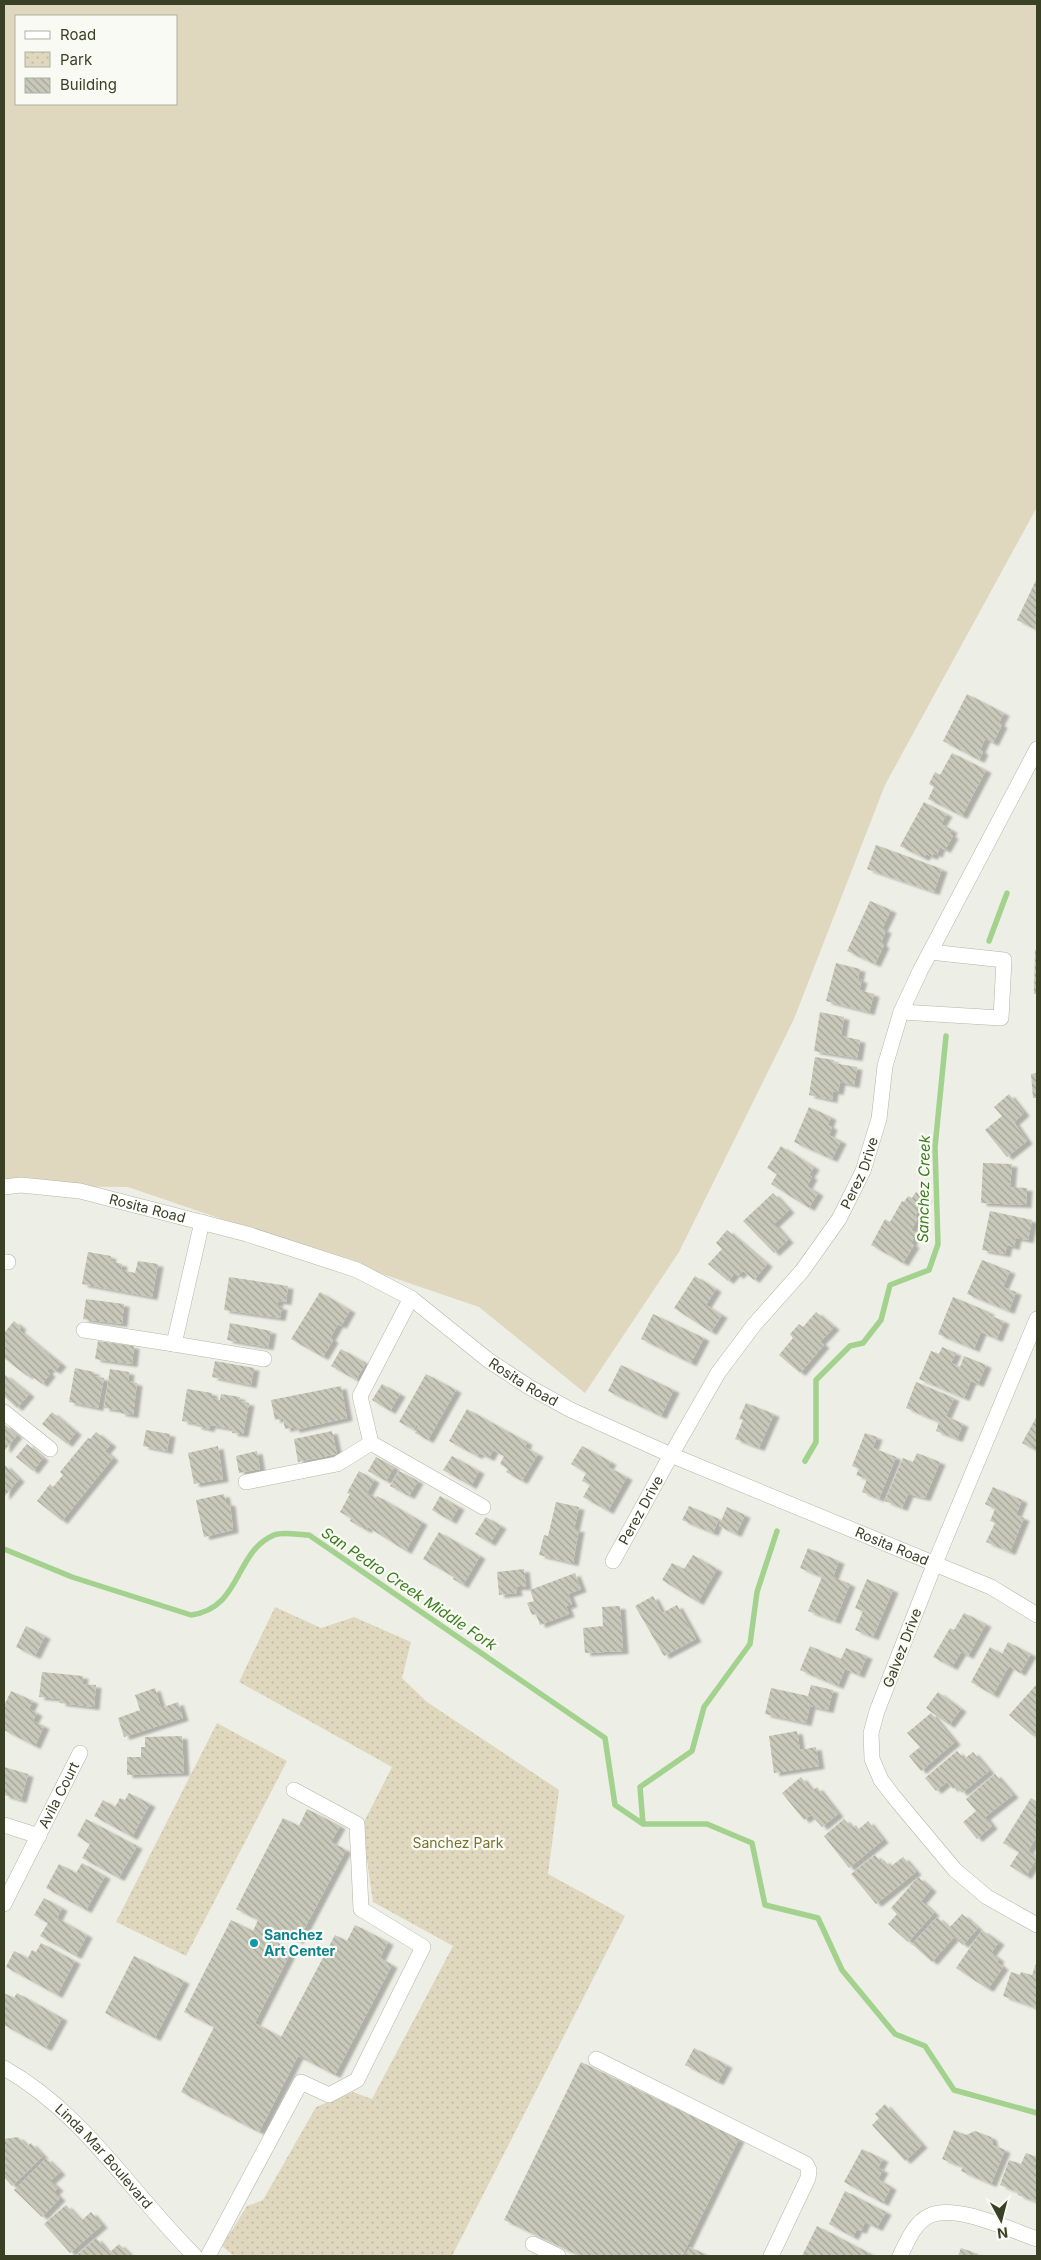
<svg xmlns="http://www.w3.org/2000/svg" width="1041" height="2260" font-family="Inter,sans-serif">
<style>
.grass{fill:#dfd8be;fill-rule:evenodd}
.park{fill:url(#park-dots)}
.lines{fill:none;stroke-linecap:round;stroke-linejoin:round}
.stream{stroke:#a3d28e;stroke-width:5.5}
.building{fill:url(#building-back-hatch);filter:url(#shadow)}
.minor-casing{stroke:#b3b6a7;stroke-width:16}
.minor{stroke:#fff;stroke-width:15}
.culture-dot{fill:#0f9aa8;stroke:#fafaf5;stroke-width:2}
.labels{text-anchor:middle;stroke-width:4.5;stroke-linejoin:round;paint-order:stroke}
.street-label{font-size:14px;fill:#394024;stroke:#fafaf5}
.park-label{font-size:14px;fill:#77712e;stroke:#fafaf5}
.culture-label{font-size:14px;font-weight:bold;fill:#0d838f;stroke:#fafaf5;text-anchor:start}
.water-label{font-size:15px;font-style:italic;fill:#3a7c1d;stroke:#fafaf5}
</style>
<defs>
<pattern id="park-dots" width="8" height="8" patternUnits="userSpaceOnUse" patternTransform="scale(1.25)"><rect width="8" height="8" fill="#dfd8be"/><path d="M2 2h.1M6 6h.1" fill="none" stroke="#c0baa3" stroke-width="1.8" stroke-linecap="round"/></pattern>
<pattern id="building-back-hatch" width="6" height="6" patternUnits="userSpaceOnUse" patternTransform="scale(1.25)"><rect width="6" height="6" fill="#c8c9ba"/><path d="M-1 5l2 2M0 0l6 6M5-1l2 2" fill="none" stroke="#a3a597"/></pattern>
<filter id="shadow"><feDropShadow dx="5.5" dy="3" stdDeviation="1" flood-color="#0004"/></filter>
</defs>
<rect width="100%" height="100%" fill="#edeee5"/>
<path class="grass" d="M 4,4 L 1037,4 L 1037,507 L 885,785 L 794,1019 L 679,1252 L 585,1393 L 479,1307 L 128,1187 L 4,1186 ZM 16,16 L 176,16 L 176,104 L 16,104 Z"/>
<path class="park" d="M 275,1607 L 321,1628 L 354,1617 L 411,1642 L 402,1678 L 427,1702 L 559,1790 L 548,1874 L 625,1916 L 452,2256 L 234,2256 L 222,2246 L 247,2206 L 263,2200 L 316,2107 L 353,2092 L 372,2099 L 453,1946 L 373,1902 L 362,1826 L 392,1767 L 239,1682 Z
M 217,1723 L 287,1761 L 186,1956 L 116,1922 Z"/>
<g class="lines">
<path class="stream" d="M 989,941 L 1007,893
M 805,1461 L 816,1442 L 816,1380 L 850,1346 L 863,1343 L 881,1320 L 890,1285 L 929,1270 L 938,1244 L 935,1147 L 946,1036
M 4,1549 L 72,1577 L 191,1615 C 242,1608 234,1552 274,1535 C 283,1531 299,1535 309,1535 L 605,1738 L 615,1805 L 643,1824
M 643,1824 L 707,1824 L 752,1843 L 765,1905 L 818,1918 L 842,1970 L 895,2034 L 925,2046 L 954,2090 L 1037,2113
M 643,1824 L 640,1787 L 692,1751 L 704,1707 L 750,1644 L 757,1592 L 777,1531"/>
</g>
<path class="building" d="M 1037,578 L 1037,630 L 1017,620 Z
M 967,694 L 1004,713 L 999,723 L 1002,725 L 993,743 L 985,739 L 980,750 L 983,752 L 979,760 L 943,741 Z
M 952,753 L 986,770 L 962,816 L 928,799 L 934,787 L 929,784 L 935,772 L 940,775 Z
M 924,802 L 947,814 L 941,824 L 952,830 L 950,834 L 953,836 L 945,850 L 940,847 L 937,855 L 934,853 L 932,857 L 926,854 L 924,858 L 900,846 Z
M 876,845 L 942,869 L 934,892 L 867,869 Z
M 870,901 L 891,910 L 882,929 L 886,930 L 881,943 L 884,945 L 875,964 L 847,951 Z
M 1035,950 L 1037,950 L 1037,994 L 1034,994 Z
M 836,963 L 860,969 L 858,979 L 862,980 L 859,990 L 874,994 L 869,1012 L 826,1001 Z
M 820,1012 L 844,1017 L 841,1036 L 860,1040 L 857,1058 L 814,1051 Z
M 815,1057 L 834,1060 L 833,1063 L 857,1067 L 854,1085 L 840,1082 L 838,1092 L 833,1091 L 832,1100 L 809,1095 Z
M 1037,1073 L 1037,1098 L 1033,1098 L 1031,1074 Z
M 1009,1094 L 1024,1113 L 1014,1122 L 1027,1141 L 1007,1157 L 985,1130 L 1002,1116 L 994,1107 Z
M 809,1107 L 831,1117 L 828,1125 L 832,1127 L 829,1135 L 841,1141 L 832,1159 L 794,1142 Z
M 781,1146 L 814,1167 L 809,1175 L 812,1177 L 807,1186 L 818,1193 L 809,1208 L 771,1184 L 777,1174 L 767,1168 Z
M 983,1163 L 1012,1164 L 1010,1187 L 1027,1188 L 1026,1205 L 981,1203 Z
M 916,1192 L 926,1198 L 915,1216 L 918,1218 L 911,1230 L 916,1233 L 911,1243 L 914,1245 L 903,1263 L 871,1245 L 885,1219 L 890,1222 L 902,1201 L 904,1202 L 908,1196 L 912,1198 Z
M 773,1193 L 789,1210 L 774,1224 L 788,1240 L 774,1253 L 743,1221 Z
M 990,1211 L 1032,1220 L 1028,1240 L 1016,1238 L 1014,1247 L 1007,1245 L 1005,1254 L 982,1250 Z
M 727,1230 L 767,1264 L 754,1280 L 743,1271 L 738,1276 L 735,1273 L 728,1281 L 708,1264 L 722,1249 L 716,1243 Z
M 88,1252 L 111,1256 L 110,1261 L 122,1264 L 121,1270 L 135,1273 L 138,1261 L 158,1264 L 152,1297 L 82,1284 Z
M 982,1260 L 1010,1271 L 1003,1287 L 1016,1292 L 1009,1311 L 967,1294 Z
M 695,1276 L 716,1289 L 706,1305 L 722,1315 L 711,1332 L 674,1308 Z
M 229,1277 L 288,1286 L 286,1302 L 278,1301 L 277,1306 L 282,1307 L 280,1318 L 224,1310 Z
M 320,1292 L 350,1310 L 341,1326 L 338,1324 L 330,1338 L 333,1340 L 323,1357 L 291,1339 Z
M 953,1297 L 989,1312 L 988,1315 L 1004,1321 L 997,1339 L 981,1332 L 974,1349 L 938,1334 Z
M 86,1299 L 124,1304 L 122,1324 L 83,1319 Z
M 816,1312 L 834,1327 L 820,1342 L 824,1345 L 800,1373 L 779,1355 L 793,1338 L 790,1334 L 799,1324 L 803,1327 Z
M 653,1314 L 704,1338 L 691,1363 L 641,1339 Z
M 14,1321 L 21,1327 L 19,1330 L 61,1364 L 55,1371 L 50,1368 L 47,1371 L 50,1374 L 42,1384 L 29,1374 L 27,1376 L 4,1358 L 4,1333 Z
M 230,1323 L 271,1331 L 268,1347 L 227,1340 Z
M 98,1341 L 134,1346 L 132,1364 L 95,1359 Z
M 942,1347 L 956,1353 L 951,1363 L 960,1367 L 964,1356 L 986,1365 L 978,1384 L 971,1381 L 964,1398 L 919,1379 L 931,1351 L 939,1354 Z
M 341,1349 L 366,1363 L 356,1380 L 331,1366 Z
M 215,1361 L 254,1368 L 251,1385 L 212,1377 Z
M 621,1365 L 674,1390 L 661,1416 L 608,1391 Z
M 75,1368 L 94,1372 L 94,1376 L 104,1378 L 98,1408 L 69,1402 Z
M 110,1369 L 129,1372 L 128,1381 L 137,1383 L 133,1415 L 120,1413 L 120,1410 L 104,1408 Z
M 4,1374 L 29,1394 L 17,1408 L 4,1396 Z
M 426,1374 L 456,1390 L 428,1440 L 415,1433 L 418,1427 L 416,1425 L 413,1429 L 399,1422 Z
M 916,1382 L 954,1398 L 946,1416 L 963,1424 L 957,1439 L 936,1431 L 939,1422 L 906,1408 Z
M 382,1384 L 400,1394 L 390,1411 L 372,1400 Z
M 341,1386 L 347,1418 L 294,1430 L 294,1427 L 285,1429 L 283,1418 L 275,1420 L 271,1400 Z
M 187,1389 L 212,1393 L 212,1398 L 220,1400 L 221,1394 L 240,1397 L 239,1401 L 249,1403 L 243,1434 L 232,1433 L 233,1429 L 210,1425 L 209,1429 L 196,1426 L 196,1423 L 182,1421 Z
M 746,1403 L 774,1414 L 759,1448 L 735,1439 L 743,1420 L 739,1419 Z
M 467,1409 L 527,1442 L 525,1447 L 538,1454 L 522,1481 L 506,1472 L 508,1469 L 500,1464 L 504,1456 L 493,1450 L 489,1458 L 479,1453 L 477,1456 L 449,1441 Z
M 52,1412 L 76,1432 L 67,1444 L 42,1424 Z
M 1037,1416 L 1037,1451 L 1022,1443 Z
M 4,1424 L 17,1435 L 5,1450 L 4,1448 Z
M 146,1430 L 170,1434 L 167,1451 L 143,1446 Z
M 332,1431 L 337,1454 L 298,1462 L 294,1439 Z
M 96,1432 L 111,1444 L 105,1451 L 113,1458 L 62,1521 L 37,1501 L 50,1484 L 53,1487 L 63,1475 L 60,1472 L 88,1438 L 90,1439 Z
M 865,1433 L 877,1437 L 873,1448 L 896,1457 L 879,1499 L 862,1492 L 867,1479 L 856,1475 L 859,1469 L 852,1466 Z
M 27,1444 L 43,1458 L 33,1471 L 16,1457 Z
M 218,1446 L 223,1479 L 194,1484 L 188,1453 Z
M 582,1446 L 611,1462 L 608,1467 L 627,1477 L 608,1511 L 583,1497 L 590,1485 L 582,1481 L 586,1473 L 571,1464 Z
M 257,1451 L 260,1469 L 239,1473 L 236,1456 Z
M 917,1453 L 940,1462 L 925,1498 L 908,1494 L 902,1508 L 885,1501 L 903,1458 L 913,1462 Z
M 452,1456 L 479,1471 L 471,1486 L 443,1470 Z
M 376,1457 L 394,1467 L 386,1481 L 368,1471 Z
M 4,1464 L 19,1479 L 4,1497 Z
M 359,1471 L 374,1480 L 367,1493 L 376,1498 L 377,1496 L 422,1522 L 406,1551 L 368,1527 L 366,1530 L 350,1521 L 351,1518 L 340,1512 L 350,1494 L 347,1493 Z
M 399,1471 L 418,1481 L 409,1496 L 390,1486 Z
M 993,1487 L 1022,1500 L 1016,1515 L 1024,1518 L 1010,1552 L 986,1542 L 995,1523 L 990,1521 L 995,1509 L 985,1504 Z
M 224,1494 L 226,1503 L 230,1503 L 233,1530 L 204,1537 L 196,1500 Z
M 440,1496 L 459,1507 L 451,1521 L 432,1510 Z
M 556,1502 L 579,1507 L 574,1529 L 579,1529 L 573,1563 L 539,1555 L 544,1535 L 548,1536 Z
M 689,1506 L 719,1519 L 713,1533 L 682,1520 Z
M 727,1507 L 745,1515 L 736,1534 L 719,1526 Z
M 486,1517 L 501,1526 L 490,1543 L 475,1534 Z
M 439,1532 L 480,1556 L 463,1585 L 453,1579 L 454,1577 L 423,1559 Z
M 808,1548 L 839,1561 L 833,1577 L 850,1584 L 835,1621 L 808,1611 L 822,1577 L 800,1568 Z
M 693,1555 L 717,1569 L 698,1602 L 662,1580 L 672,1563 L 684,1569 Z
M 524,1569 L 526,1587 L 516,1587 L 517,1593 L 499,1595 L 497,1572 Z
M 575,1573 L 581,1589 L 568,1594 L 572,1604 L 566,1606 L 569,1614 L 540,1625 L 536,1614 L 532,1615 L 527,1603 L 534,1601 L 530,1590 Z
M 867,1579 L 893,1590 L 873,1637 L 855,1630 L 863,1611 L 855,1608 Z
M 653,1596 L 662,1613 L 677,1605 L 696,1639 L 664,1656 L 635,1606 Z
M 620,1606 L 623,1651 L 585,1653 L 583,1628 L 603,1626 L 602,1607 Z
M 964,1613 L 986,1624 L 968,1656 L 961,1652 L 952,1667 L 933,1657 L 950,1628 L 954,1630 Z
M 26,1626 L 45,1636 L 35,1656 L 16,1647 Z
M 1008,1642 L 1031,1654 L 1020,1673 L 1009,1666 L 993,1695 L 971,1682 L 990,1647 L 1002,1654 Z
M 810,1646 L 841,1659 L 846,1648 L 867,1656 L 859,1675 L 845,1669 L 838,1686 L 800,1670 Z
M 42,1672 L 83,1676 L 82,1684 L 96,1685 L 94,1707 L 60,1703 L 61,1699 L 39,1697 Z
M 811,1685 L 833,1690 L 828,1710 L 810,1706 L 806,1723 L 765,1714 L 771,1688 L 808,1696 Z
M 1036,1685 L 1037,1687 L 1037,1731 L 1033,1736 L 1009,1715 Z
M 155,1688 L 161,1708 L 178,1702 L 183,1718 L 124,1737 L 118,1718 L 140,1710 L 135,1695 Z
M 11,1691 L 33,1701 L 29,1709 L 37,1713 L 33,1721 L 44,1726 L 35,1746 L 4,1730 L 4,1706 Z
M 938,1692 L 961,1709 L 949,1725 L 926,1708 Z
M 931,1713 L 955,1742 L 921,1771 L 909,1756 L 920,1747 L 907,1733 Z
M 797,1731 L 800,1750 L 816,1747 L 819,1766 L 774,1773 L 769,1736 Z
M 182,1736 L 184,1773 L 127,1775 L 127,1757 L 141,1757 L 141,1747 L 145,1747 L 145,1737 Z
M 957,1751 L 964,1759 L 973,1752 L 989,1771 L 962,1793 L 956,1786 L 953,1789 L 947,1782 L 936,1791 L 925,1778 Z
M 4,1767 L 28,1774 L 21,1800 L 4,1795 Z
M 995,1774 L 1013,1795 L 985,1817 L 992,1826 L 977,1839 L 963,1822 L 976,1811 L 966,1799 Z
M 801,1777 L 812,1791 L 817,1787 L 838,1814 L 822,1827 L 811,1815 L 804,1820 L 782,1793 Z
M 129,1793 L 150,1804 L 132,1837 L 94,1816 L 103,1800 L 115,1807 L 120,1798 L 125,1800 Z
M 1031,1798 L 1037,1802 L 1037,1836 L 1028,1851 L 1037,1858 L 1026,1876 L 1010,1866 L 1019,1852 L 1003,1843 Z
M 307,1809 L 340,1826 L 331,1842 L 346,1850 L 298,1941 L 275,1929 L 270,1939 L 292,1950 L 255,2023 L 281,2037 L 335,1935 L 347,1941 L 355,1925 L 388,1942 L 380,1958 L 392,1965 L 335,2075 L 298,2056 L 259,2132 L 181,2092 L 214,2027 L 184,2012 L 231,1920 L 253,1931 L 258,1920 L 236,1909 L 283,1818 L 299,1826 Z
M 86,1819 L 137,1846 L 119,1878 L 82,1858 L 90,1844 L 77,1836 Z
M 844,1819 L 852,1828 L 856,1825 L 859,1829 L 868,1821 L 883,1840 L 849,1868 L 824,1836 Z
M 875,1855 L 881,1862 L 884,1860 L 890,1867 L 903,1857 L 916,1872 L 876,1904 L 851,1874 Z
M 82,1863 L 105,1876 L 86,1910 L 46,1888 L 59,1864 L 76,1873 Z
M 918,1877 L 931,1889 L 921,1901 L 934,1913 L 908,1942 L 888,1924 L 897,1914 L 891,1908 Z
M 44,1898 L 62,1908 L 57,1918 L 87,1935 L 76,1956 L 40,1936 L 48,1923 L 34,1915 Z
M 962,1914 L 978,1928 L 963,1945 L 954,1937 L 932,1962 L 912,1944 L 937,1917 L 949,1928 Z
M 982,1930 L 999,1942 L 991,1953 L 999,1959 L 997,1962 L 1003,1967 L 988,1989 L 956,1968 Z
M 41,1943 L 75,1961 L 57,1995 L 6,1967 L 14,1951 L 28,1958 L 32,1950 L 36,1952 Z
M 134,1956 L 184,1981 L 155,2038 L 105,2013 Z
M 1037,1961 L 1037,2008 L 1003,1996 L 1011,1972 L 1020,1975 L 1021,1972 L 1032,1975 Z
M 4,1993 L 14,1998 L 17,1993 L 62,2018 L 46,2048 L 4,2025 Z
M 694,2048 L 727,2065 L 718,2082 L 685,2065 Z
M 581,2062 L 739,2139 L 682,2256 L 580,2256 L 504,2220 Z
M 885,2104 L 922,2145 L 905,2161 L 872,2125 L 879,2118 L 875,2114 Z
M 954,2130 L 966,2135 L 975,2131 L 991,2137 L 993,2145 L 1005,2150 L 991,2184 L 961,2171 L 963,2167 L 942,2159 Z
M 18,2137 L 27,2146 L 31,2143 L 43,2156 L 12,2186 L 4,2177 L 4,2139 Z
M 862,2149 L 883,2159 L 878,2168 L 883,2170 L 878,2179 L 891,2187 L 883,2203 L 844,2182 Z
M 1026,2153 L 1037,2157 L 1034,2169 L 1037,2170 L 1037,2202 L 1018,2195 L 1018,2192 L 1000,2185 L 1009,2160 L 1021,2164 Z
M 46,2158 L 60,2172 L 50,2181 L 58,2188 L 54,2192 L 60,2198 L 42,2217 L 14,2190 Z
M 845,2191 L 886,2212 L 877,2228 L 865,2222 L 861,2231 L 857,2229 L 853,2237 L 829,2224 Z
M 66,2205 L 81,2221 L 91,2212 L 102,2225 L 70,2253 L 44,2224 Z
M 817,2226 L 869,2253 L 867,2256 L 802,2256 Z
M 96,2238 L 109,2253 L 119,2244 L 131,2256 L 76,2256 Z
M 690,2247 L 709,2256 L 685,2256 Z
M 961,2248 L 978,2254 L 977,2256 L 958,2256 Z"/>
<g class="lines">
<defs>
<g id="minor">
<path d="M 901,1012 L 1001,1018 L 1004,960 L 930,952"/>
<path id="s1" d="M 4,1187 L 21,1185 L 80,1191 L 247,1234 L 357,1270 L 411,1298 L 488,1360 L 529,1387 L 571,1410 L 671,1455 L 991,1587 L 1037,1615"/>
<path d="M 202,1222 L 174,1344 L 264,1359"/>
<path d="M 4,1262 L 8,1262"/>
<path d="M 411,1298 L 360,1396 L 371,1443 L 483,1507"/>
<path d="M 1037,1319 L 935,1563 L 877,1711 L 871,1733 L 872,1759 L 881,1780 L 894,1797 L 955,1870 L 987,1897 L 1037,1925"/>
<path d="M 84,1330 L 174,1344"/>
<path d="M 4,1412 L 50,1449"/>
<path d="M 246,1482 L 337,1464 L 371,1443"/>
<path id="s2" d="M 613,1561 L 671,1455 L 718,1373 L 754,1325 L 802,1271 L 839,1219 L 863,1171 L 879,1119 L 885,1066 L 901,1012 L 920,971 L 1037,749"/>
<path d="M 4,1825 L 39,1836"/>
<path id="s3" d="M 4,1904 L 80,1753"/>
<path d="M 596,2059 L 806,2164 L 809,2170 L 808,2178 L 771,2256"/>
<path id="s4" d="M 4,2068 C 84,2113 131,2193 195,2256"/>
<path d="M 533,2244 L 558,2256"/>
<path d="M 208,2256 L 301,2082 L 329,2095 L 357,2080 L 423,1947 L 361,1909 L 357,1824 L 294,1790"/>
<path d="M 900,2256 C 907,2242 914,2223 929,2216 C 956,2203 1010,2230 1037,2239"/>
</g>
</defs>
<use href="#minor" class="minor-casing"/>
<use href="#minor" class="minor"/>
</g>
<circle class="culture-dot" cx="254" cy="1943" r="5"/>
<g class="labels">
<g class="street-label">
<text dy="5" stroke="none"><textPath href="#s2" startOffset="462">Perez Drive</textPath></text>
<text dy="5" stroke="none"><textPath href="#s1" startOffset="146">Rosita Road</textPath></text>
<text dy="5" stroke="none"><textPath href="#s1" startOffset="566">Rosita Road</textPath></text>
<text dy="5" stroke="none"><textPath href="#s2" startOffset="58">Perez Drive</textPath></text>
<text dy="5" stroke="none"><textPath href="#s1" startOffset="970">Rosita Road</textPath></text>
<text transform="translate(902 1648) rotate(-69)" y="5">Galvez Drive</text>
<text dy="5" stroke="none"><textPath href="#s3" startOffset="122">Avila Court</textPath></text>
<text dy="5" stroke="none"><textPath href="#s4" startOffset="134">Linda Mar Boulevard</textPath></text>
</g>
<g class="park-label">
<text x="458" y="1848">Sanchez Park</text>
</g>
<g class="culture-label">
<text x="264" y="1940">Sanchez<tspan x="264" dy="16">Art Center</tspan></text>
</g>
<g class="water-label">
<text transform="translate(924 1189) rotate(-89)" y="5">Sanchez Creek</text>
<text transform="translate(409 1589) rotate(34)" y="5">San Pedro Creek Middle Fork</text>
</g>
</g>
<rect width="1041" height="2260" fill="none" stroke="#394024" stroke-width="10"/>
<rect x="15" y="15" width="162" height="90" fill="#fafaf5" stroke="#adb0a1"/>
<rect x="25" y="31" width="25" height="8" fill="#ffffff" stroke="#adb0a1"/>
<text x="60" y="40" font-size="15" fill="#394024">Road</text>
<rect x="25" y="52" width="25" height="15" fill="url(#park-dots)" stroke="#adb0a1"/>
<text x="60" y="65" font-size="15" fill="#394024">Park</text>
<rect x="25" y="78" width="25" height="15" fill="url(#building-back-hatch)" stroke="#adb0a1"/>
<text x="60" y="90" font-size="15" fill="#394024">Building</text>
<g transform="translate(1001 2220) rotate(173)" stroke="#fafaf5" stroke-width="4" paint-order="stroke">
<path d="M0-4L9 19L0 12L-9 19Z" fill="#394024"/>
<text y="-8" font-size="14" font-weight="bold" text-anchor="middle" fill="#394024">N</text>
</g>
</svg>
